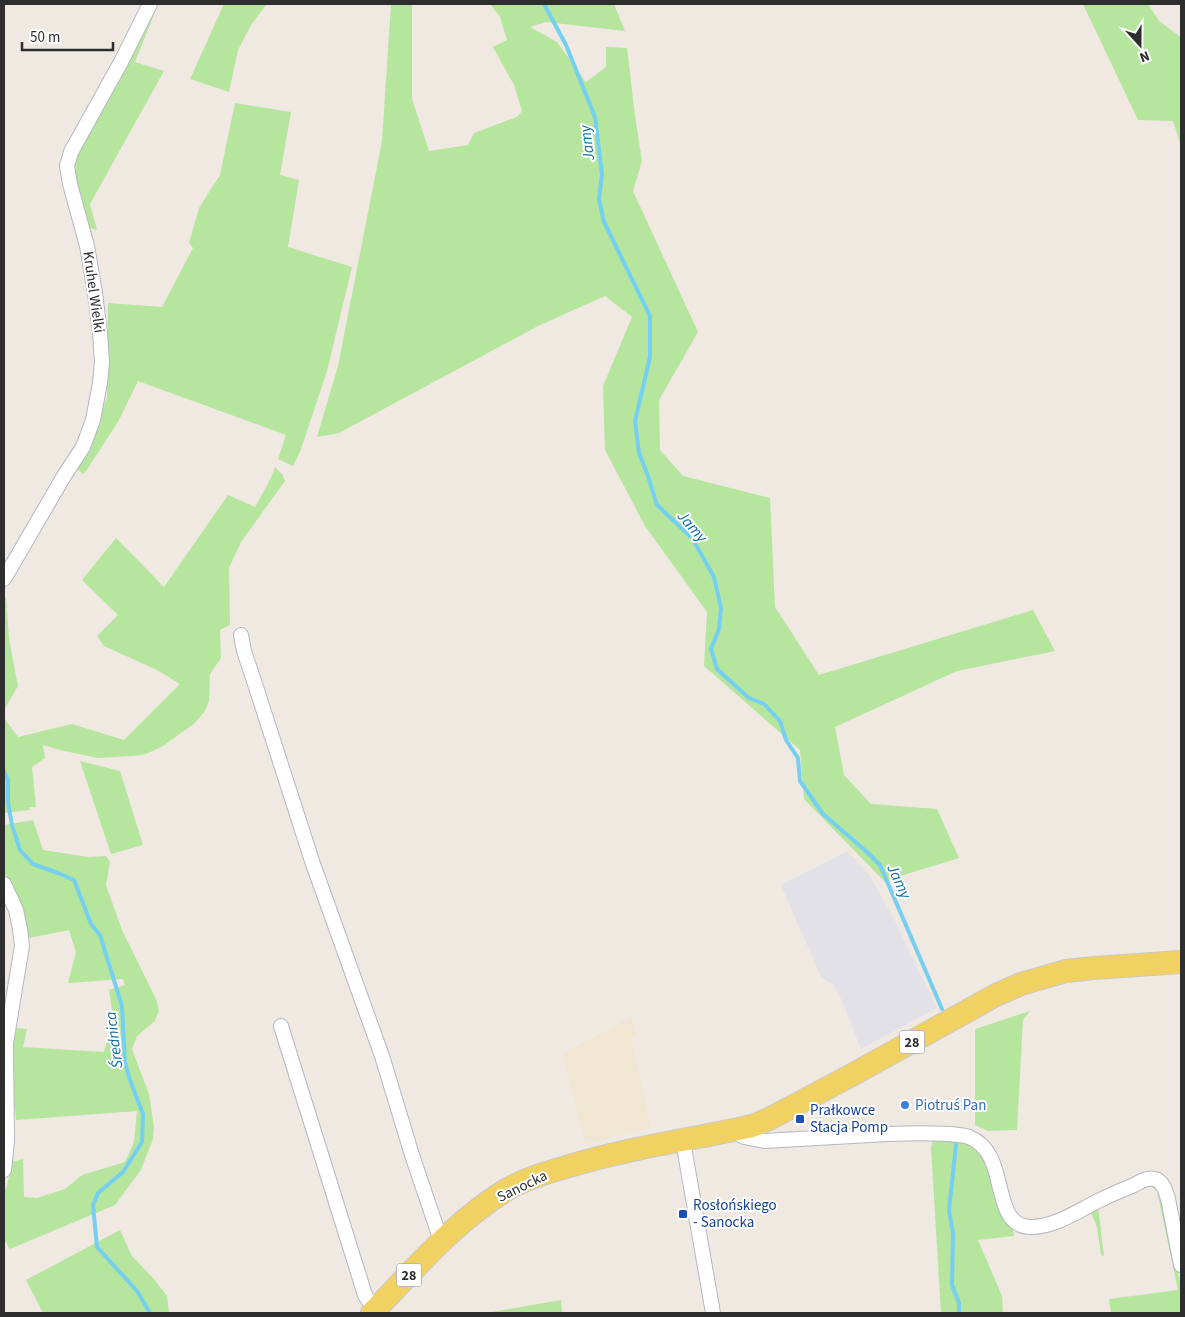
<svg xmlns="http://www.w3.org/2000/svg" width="1185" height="1317" font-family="'Source Sans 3',sans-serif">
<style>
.industrial{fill:#e3e1e8}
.education{fill:#f0e6d1}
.green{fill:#b6e59e}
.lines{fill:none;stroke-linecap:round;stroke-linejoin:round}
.stream{stroke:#75cff0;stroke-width:4}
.minor-casing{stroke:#b4b7c1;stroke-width:16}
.primary-casing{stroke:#c9c9c9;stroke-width:24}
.minor{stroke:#fff;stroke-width:14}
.primary{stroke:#f2d163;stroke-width:22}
.shop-dot{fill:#3f7fe0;stroke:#fff;stroke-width:2}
.transit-dot{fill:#1a4fb4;stroke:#fff;stroke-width:2}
.labels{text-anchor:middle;stroke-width:4;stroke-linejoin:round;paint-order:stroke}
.shield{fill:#fff;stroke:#6d6d6d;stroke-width:1}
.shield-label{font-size:14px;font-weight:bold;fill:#2e2e2e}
.street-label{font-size:15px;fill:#2e2e2e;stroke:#fff}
.shop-label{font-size:15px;fill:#366cbe;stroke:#fff;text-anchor:start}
.transit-label{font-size:15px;fill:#164399;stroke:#fff;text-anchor:start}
.water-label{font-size:16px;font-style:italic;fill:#0d6fa3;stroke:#fff}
</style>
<rect width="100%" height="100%" fill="#efe9e1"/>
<path class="industrial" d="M 847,851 L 868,873 L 893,917 L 937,1008 L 861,1049 L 843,1003 L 834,985 L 821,977 L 781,885 Z"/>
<path class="education" d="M 631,1017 L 637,1036 L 631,1038 L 651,1127 L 586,1144 L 562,1054 Z"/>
<path class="green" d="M 224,4 L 267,4 L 251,25 L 238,50 L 229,92 L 190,79 Z
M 391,4 L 412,4 L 412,99 L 429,151 L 468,145 L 474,133 L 517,117 L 522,111 L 514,85 L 493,47 L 507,40 L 500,17 L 490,4 L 614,4 L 625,31 L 546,22 L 530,27 L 557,42 L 586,82 L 606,67 L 606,47 L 627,48 L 635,116 L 642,161 L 633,191 L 698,332 L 659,400 L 660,450 L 683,476 L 770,498 L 775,607 L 819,675 L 1033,610 L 1055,651 L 957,671 L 835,727 L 844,775 L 871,804 L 937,809 L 959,858 L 884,881 L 804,799 L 800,750 L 704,666 L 707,612 L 645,526 L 605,450 L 603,386 L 632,317 L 605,296 L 538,326 L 339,433 L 317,437 L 338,366 L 382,141 Z
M 1083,4 L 1148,4 L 1159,21 L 1181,37 L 1181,146 L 1173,121 L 1138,120 Z
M 157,7 L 135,62 L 164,71 L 90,204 L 97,230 L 90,228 C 83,205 71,180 77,156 Z
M 235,103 L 291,112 L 280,175 L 299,180 L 288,247 L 352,267 L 327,371 L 300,452 L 293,466 L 278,459 L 286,435 L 138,381 L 118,422 L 84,474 L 76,469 L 107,398 L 108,303 L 162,307 L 193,248 L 189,243 L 199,208 L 220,175 Z
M 275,467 L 282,474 L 285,481 L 241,542 L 229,568 L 230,625 L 220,630 L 221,658 L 210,674 L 209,701 L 205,711 L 195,723 L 163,746 L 146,754 L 133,756 L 98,758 L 60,750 L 43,745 L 45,758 L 32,767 L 36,807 L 29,807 L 30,810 L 4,813 L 4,718 L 18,737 L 72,724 L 124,740 L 180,684 L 157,670 L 104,646 L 97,636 L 118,615 L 82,580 L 116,538 L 164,587 L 228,495 L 255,507 L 270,480 Z
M 6,597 L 9,639 L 18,686 L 4,710 L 4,599 Z
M 80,761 L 120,771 L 143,845 L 111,854 Z
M 33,820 L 43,850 L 89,857 L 106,856 L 110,862 L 106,885 L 122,930 L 156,999 L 159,1010 L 155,1021 L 137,1036 L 132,1049 L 149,1094 L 154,1127 L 153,1139 L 141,1170 L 115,1205 L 10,1249 L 4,1239 L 4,1192 L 7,1186 L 12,1162 L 23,1159 L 24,1197 L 37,1198 L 65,1189 L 82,1175 L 125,1162 L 134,1142 L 137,1111 L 16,1120 L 10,1049 L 13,1028 L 27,1029 L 23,1047 L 104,1052 L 113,1018 L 109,990 L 125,985 L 123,979 L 68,983 L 76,952 L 69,930 L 29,938 L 23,911 L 4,871 L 4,825 Z
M 1030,1011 L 1023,1020 L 1017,1130 L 988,1131 L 975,1125 L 975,1029 Z
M 962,1138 L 983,1152 L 1012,1225 L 1014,1236 L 978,1240 L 1002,1296 L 1003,1313 L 941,1313 L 931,1148 L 933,1139 Z
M 1153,1183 L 1162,1194 L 1181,1286 L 1181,1313 L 1111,1313 L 1109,1299 L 1178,1290 L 1157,1191 L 1152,1187 L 1145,1187 L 1098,1207 L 1104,1256 L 1101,1255 L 1097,1227 L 1090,1210 Z
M 120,1230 L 132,1256 L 154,1279 L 167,1296 L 169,1313 L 43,1313 L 26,1280 Z
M 561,1300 L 562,1313 L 492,1313 L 492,1312 Z"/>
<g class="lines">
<path class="stream" d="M 544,4 L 566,45 L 595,117 L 602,174 L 599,199 L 604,222 L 650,316 L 650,357 L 635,421 L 639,453 L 648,476 L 657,505 L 692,538 L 714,577 L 721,608 L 719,629 L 711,649 L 717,669 L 749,698 L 764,704 L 780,721 L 786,740 L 798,758 L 800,781 L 823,814 L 867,852 L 880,865 L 942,1009
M 4,771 L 8,780 L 8,803 L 12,825 L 20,850 L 33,864 L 58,873 L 74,880 L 91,924 L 100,935 L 122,1006 L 125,1063 L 131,1083 L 143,1114 L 142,1142 L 123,1172 L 98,1193 L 93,1205 L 97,1247 L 137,1291 L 150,1313
M 956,1145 L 949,1210 L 953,1233 L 952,1285 L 959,1303 L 959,1313"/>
<defs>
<path id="minor" d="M 4,579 L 64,476 L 83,447 L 93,420 L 100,383 L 102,362 L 100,333 L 95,293 L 87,246 L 70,184 L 67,166 L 71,152 L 121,62 L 150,4
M 241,635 L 244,651 L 255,684 L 313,864 L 382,1056 L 412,1155 L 438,1232 L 443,1241
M 4,884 L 16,910 L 20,929 L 22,946 L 6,1043 L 7,1141 L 4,1170
M 281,1026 L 365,1295 L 375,1310
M 733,1131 L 744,1137 L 764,1141 C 805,1139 847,1136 889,1134 C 910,1133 929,1133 950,1134 C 956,1135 963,1135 969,1137 C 1012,1154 988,1226 1031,1227 C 1053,1227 1075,1213 1094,1203 C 1106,1197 1119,1191 1132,1186 C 1138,1183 1147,1177 1154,1179 C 1163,1180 1166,1192 1168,1199 L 1181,1265
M 683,1141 L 713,1313"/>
<path id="primary" d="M 372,1313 C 414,1270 454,1222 506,1190 C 522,1180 548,1172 566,1167 C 627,1148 690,1140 752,1126 L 769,1119 L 850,1076 L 996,995 L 1021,984 L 1066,971 L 1094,968 L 1181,962"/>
</defs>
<use href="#minor" class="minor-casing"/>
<use href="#primary" class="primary-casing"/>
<use href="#minor" class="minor"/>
<use href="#primary" class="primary"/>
</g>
<circle class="shop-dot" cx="905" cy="1105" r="5"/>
<g class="transit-dot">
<rect x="795" y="1114" width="10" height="10" rx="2.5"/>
<rect x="678" y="1209" width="10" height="10" rx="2.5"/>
</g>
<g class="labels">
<g class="shield">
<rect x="899.5" y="1030.5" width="25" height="23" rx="4"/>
<rect x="396.5" y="1263.5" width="25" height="23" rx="4"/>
</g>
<g class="shield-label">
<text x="912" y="1047">28</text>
<text x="409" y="1280">28</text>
</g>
<g class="street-label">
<text transform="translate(94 292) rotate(82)" y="5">Kruhel Wielki</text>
<text transform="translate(522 1186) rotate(-26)" y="5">Sanocka</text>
</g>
<g class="shop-label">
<text x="915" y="1110">Piotruś Pan</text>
</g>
<g class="transit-label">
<text x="810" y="1115">Prałkowce<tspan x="810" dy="17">Stacja Pomp</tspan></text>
<text x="693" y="1210">Rosłońskiego<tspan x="693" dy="17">- Sanocka</tspan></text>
</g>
<g class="water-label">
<text transform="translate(586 143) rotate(-97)" y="6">Jamy</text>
<text transform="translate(693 526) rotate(49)" y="6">Jamy</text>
<text transform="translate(900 881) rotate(65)" y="6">Jamy</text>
<text transform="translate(113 1040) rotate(-97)" y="6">Średnica</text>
</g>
</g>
<rect width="1185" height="1317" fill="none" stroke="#2e2e2e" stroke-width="10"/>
<g transform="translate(1140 45) rotate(159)" stroke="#ffffff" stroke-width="4" paint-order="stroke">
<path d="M0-4L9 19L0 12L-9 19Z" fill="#2e2e2e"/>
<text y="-8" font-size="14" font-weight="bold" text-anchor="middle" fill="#2e2e2e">N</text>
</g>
<path d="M22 42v8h91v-8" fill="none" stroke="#2e2e2e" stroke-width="2.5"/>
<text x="30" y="42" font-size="15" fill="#2e2e2e" stroke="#ffffff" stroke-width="4" paint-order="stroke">50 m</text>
</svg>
